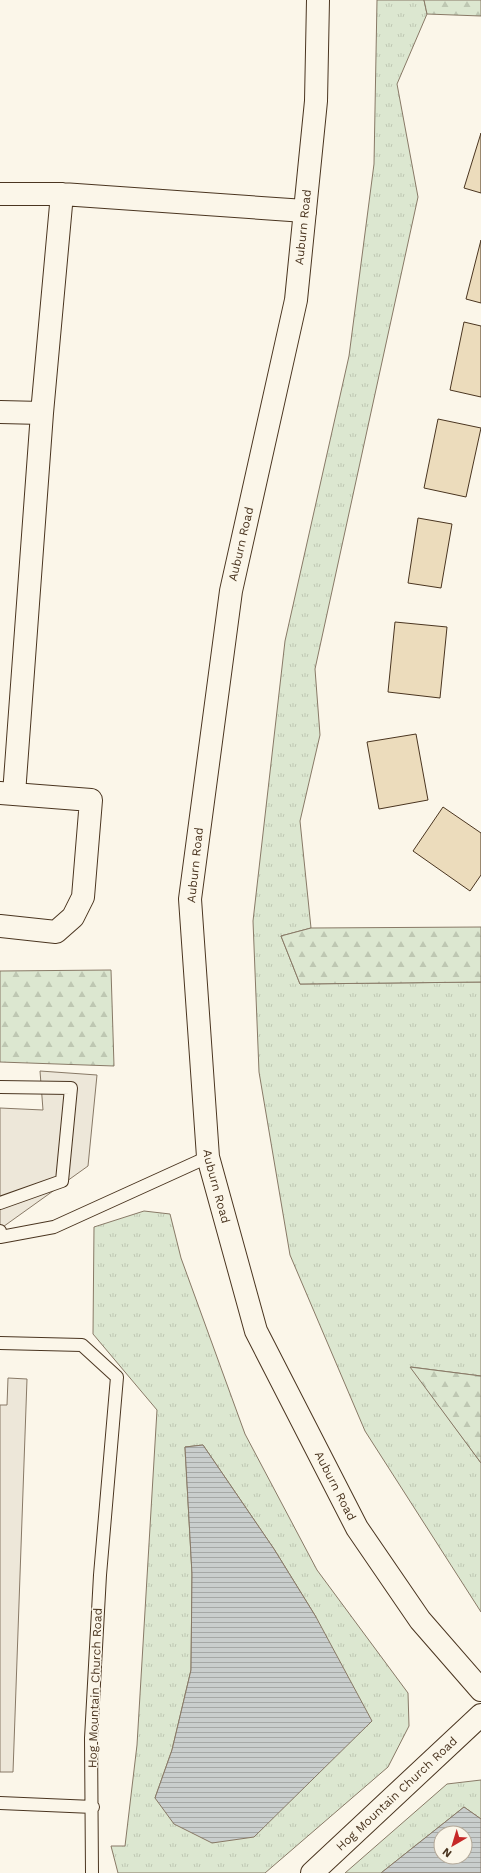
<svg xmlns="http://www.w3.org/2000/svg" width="481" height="1873" font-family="'Work Sans',sans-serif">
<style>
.grass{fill:url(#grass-tufts);stroke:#887966;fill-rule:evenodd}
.forest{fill:url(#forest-firs);stroke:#887966}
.parking{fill:#ede7d9;stroke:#887966}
.water{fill:url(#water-rules);stroke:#887966;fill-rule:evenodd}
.building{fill:#ecdcbc;stroke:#4a3520}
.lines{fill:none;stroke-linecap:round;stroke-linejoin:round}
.lane-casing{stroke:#4a3520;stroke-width:14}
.street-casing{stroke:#4a3520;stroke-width:24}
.secondary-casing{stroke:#4a3520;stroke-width:24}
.primary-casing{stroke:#4a3520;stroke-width:24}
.lane{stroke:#fbf6e9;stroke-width:12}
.street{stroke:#fbf6e9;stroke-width:22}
.secondary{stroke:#fbf6e9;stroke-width:22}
.primary{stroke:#fbf6e9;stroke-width:22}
.labels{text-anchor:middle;stroke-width:3;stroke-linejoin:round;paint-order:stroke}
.street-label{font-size:12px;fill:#4a3520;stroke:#fbf6e9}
</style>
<defs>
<pattern id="grass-tufts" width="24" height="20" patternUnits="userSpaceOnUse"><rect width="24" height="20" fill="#dce7d0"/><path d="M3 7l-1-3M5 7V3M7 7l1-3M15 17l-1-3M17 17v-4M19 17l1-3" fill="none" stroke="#bec7b2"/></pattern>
<pattern id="forest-firs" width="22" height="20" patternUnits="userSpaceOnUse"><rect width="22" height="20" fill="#dce7d0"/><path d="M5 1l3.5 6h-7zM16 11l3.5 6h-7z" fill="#bec7b2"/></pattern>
<pattern id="water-rules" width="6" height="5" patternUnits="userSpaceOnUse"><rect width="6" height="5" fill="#c9cecd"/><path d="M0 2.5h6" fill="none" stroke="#a5a8a6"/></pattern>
</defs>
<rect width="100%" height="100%" fill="#fbf6e9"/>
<path class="grass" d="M 377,0 L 424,0 L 427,14 L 397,84 L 418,197 L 315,669 L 320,735 L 300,821 L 311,928 L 281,936 L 300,984 L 481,982 L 481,1376 L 411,1367 L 481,1463 L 481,1612 L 365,1431 L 290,1255 L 259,1072 L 253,921 L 285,641 L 349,356 L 374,164 Z
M 144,1211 L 170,1214 L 181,1258 L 245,1434 L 317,1570 L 408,1693 L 409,1726 L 388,1767 L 265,1873 L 118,1873 L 111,1846 L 125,1846 L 137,1745 L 157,1410 L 93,1334 L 94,1227 ZM 203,1445 L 274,1549 L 316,1617 L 155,1798 L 172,1750 L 191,1670 L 192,1574 L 185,1447 Z
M 481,1780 L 481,1819 L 464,1807 L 381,1873 L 345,1873 L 447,1784 Z"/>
<path class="forest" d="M 424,0 L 481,0 L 481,16 L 427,14 Z
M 481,927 L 481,982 L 300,984 L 281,936 L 311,928 Z
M 111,970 L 114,1066 L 0,1062 L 0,971 Z
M 410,1367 L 481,1376 L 481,1463 Z"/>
<path class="parking" d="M 40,1071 L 97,1075 L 88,1166 L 0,1229 L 0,1108 L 43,1110 Z
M 8,1378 L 27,1379 L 13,1772 L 0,1772 L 0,1405 L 7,1405 Z"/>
<path class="water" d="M 203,1445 L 274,1549 L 316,1617 L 372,1721 L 254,1837 L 212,1843 L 174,1824 L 155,1798 L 172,1750 L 191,1670 L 192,1574 L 185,1447 Z
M 464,1807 L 481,1819 L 481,1873 L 381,1873 ZM 441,1833 L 465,1833 L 465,1857 L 441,1857 Z"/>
<path class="building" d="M 481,133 L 481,193 L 464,188 Z
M 481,240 L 481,303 L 466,299 Z
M 464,322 L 481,326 L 481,397 L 450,390 Z
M 438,419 L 481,428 L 466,497 L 424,488 Z
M 418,518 L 452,524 L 441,588 L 408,583 Z
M 395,622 L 447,627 L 440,698 L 388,692 Z
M 416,734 L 428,800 L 379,809 L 367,742 Z
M 443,807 L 481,833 L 481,875 L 470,891 L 413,851 Z"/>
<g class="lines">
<defs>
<path id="lane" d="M 0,1087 L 71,1088 L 62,1181 L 0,1203
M 0,1231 L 0,1237 L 54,1227 L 208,1157
M 0,1343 L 82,1345 L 117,1377 L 100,1575 L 91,1738 L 92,1873
M 0,1803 L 93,1807"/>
<path id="street" d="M 0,194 L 62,194 L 305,211
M 0,412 L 42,413
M 0,793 L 91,800 L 83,897 L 73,917 L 56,932 L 0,926
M 14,794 L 42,413 L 62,194"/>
<g id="secondary">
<path id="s1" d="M 312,1873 L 481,1715"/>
</g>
<g id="primary">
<path id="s2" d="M 318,0 L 316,101 L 296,300 L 231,591 L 190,899 L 208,1157 L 256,1331 L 357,1528 L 420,1620 L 481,1690"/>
</g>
</defs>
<use href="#lane" class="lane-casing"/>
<use href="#street" class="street-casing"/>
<use href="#secondary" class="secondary-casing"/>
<use href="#primary" class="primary-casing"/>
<use href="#lane" class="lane"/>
<use href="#street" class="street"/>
<use href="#secondary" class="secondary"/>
<use href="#primary" class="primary"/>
</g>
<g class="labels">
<g class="street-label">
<text transform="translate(303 227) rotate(-84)" y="4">Auburn Road</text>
<text transform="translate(241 544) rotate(-77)" y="4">Auburn Road</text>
<text transform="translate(195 865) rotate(-84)" y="4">Auburn Road</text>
<text dy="4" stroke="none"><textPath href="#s2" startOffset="1199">Auburn Road</textPath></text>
<text dy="4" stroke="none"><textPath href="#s2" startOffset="1523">Auburn Road</textPath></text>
<text transform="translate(95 1688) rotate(-88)" y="4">Hog Mountain Church Road</text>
<text dy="4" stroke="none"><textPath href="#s1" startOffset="116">Hog Mountain Church Road</textPath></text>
</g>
</g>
<g transform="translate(453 1845) rotate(218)"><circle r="19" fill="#fbf6e9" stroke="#b4a999"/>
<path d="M0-3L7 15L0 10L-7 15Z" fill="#c62828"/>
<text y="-6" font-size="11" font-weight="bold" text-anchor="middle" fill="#4a3520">N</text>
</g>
</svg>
